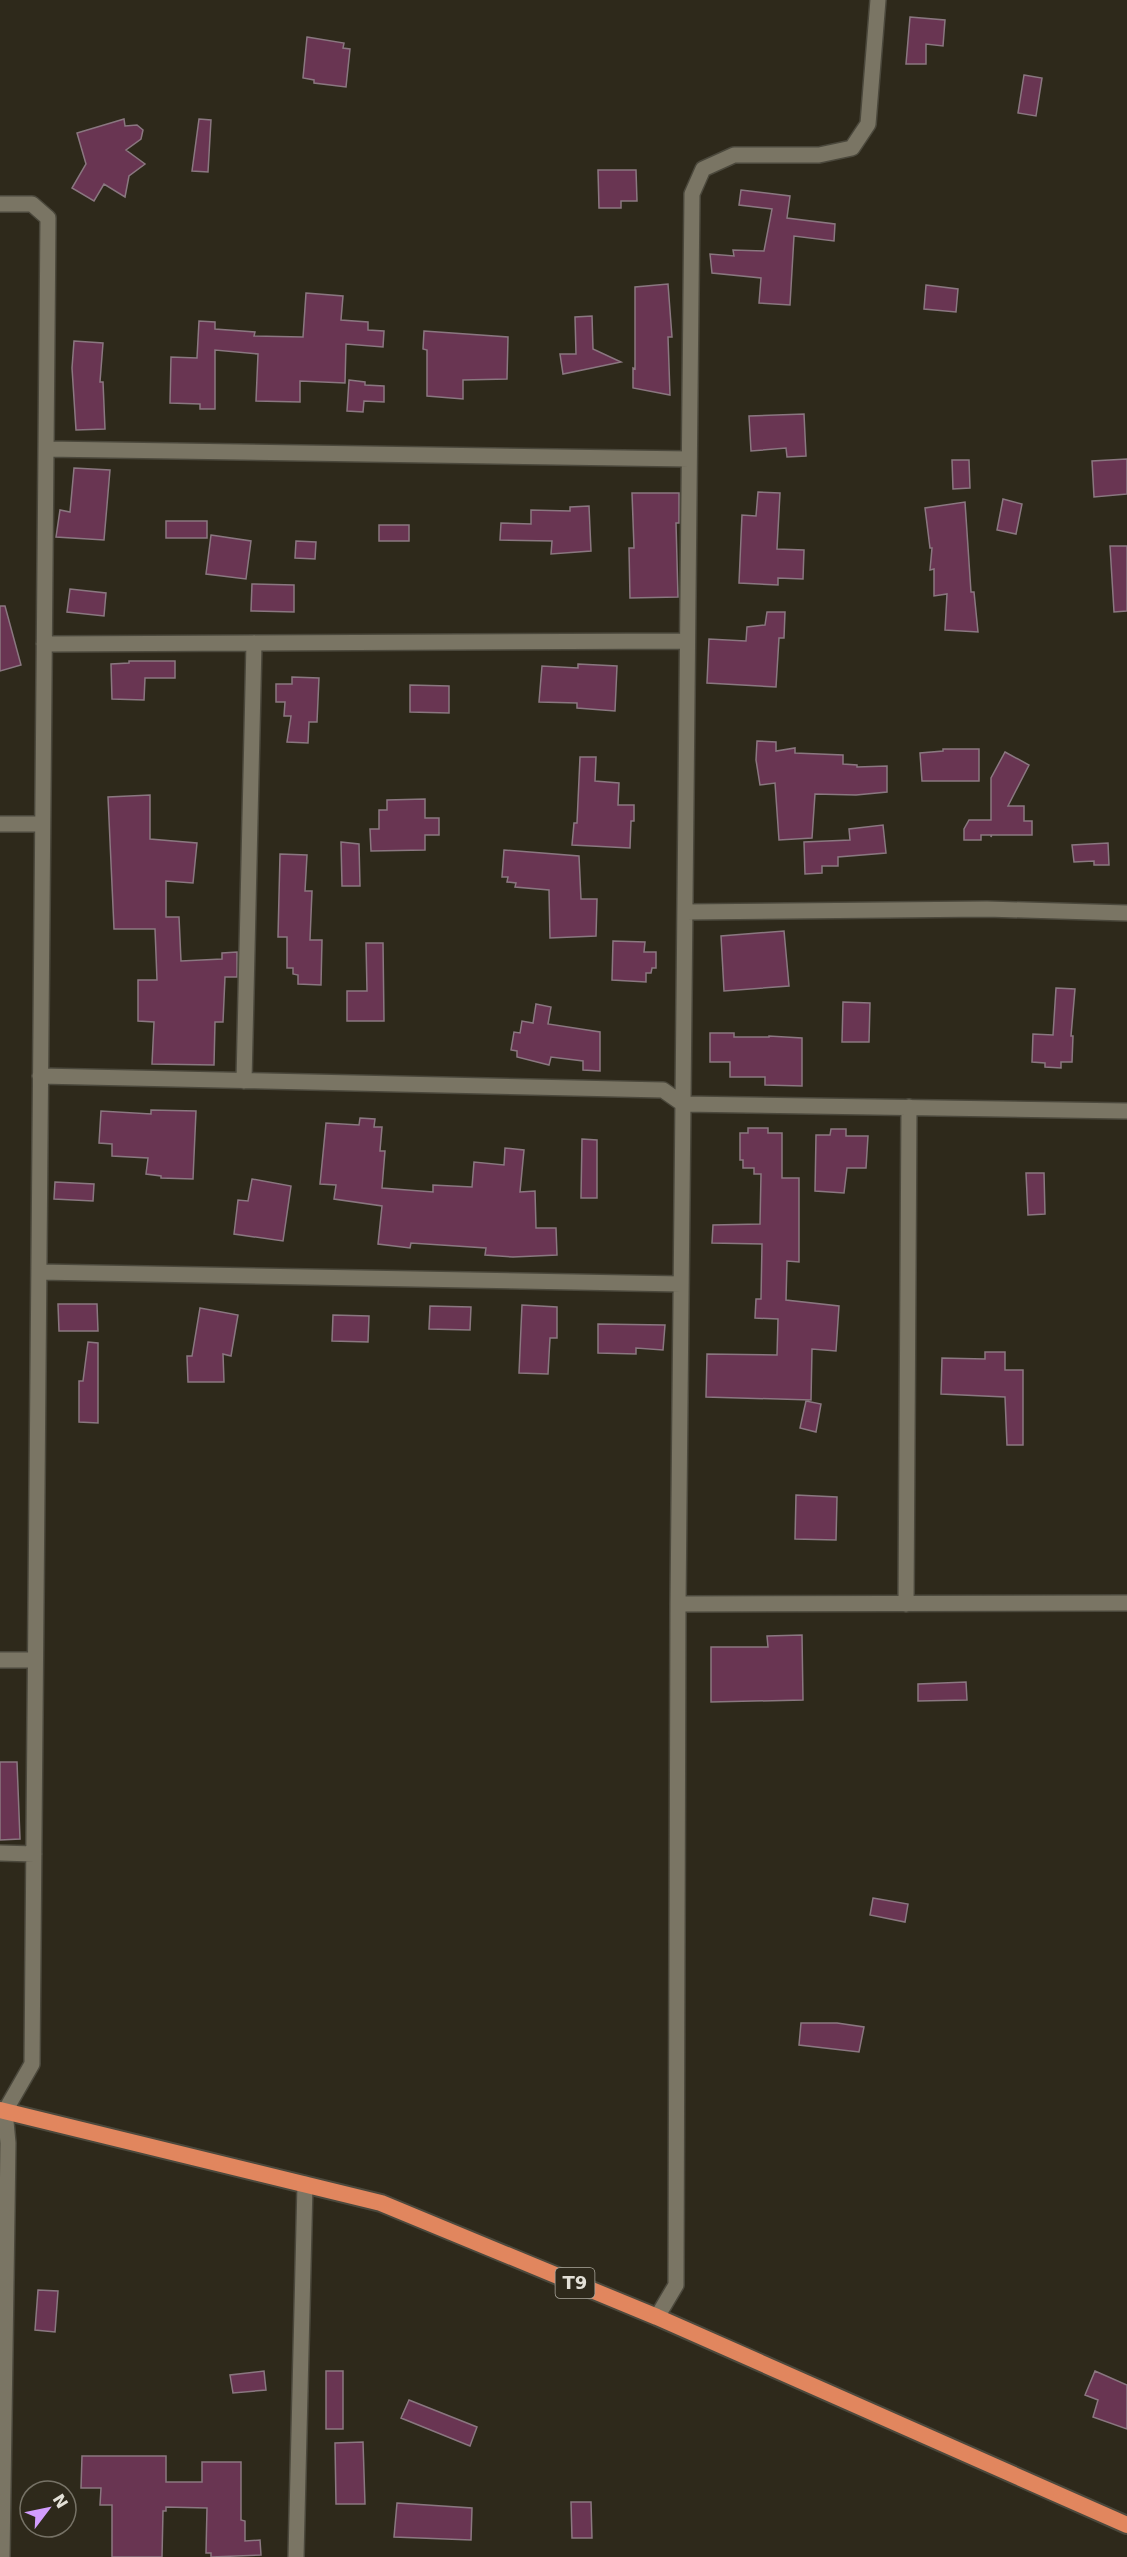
<svg xmlns="http://www.w3.org/2000/svg" width="1127" height="2557" font-family="'DejaVu Sans',sans-serif">
<style>
.building{fill:#693552;stroke:#8a7780;stroke-width:1.5}
.lines{fill:none;stroke-linecap:round;stroke-linejoin:round}
.minor-casing{stroke:#4b483c;stroke-width:18}
.trunk-casing{stroke:#4b483c;stroke-width:20}
.minor{stroke:#7a7564;stroke-width:15}
.trunk{stroke:#e1865e;stroke-width:16}
.labels{text-anchor:middle;stroke-width:5;stroke-linejoin:round;paint-order:stroke}
.shield{fill:#2e291b;stroke:#ada99f;stroke-width:1.5}
.shield-label{font-size:18px;font-weight:bold;fill:#e3e0d7}
</style>
<rect width="100%" height="100%" fill="#2e291b"/>
<path class="building" d="M 910,17 L 945,20 L 943,46 L 926,44 L 926,64 L 906,64 Z
M 307,37 L 344,43 L 343,48 L 350,49 L 346,87 L 314,83 L 314,80 L 303,78 Z
M 1024,75 L 1042,78 L 1036,116 L 1018,113 Z
M 124,119 L 125,126 L 137,125 L 143,130 L 141,139 L 126,150 L 145,164 L 129,176 L 125,197 L 104,184 L 94,201 L 72,188 L 86,164 L 77,133 Z
M 199,119 L 211,120 L 208,172 L 192,171 Z
M 598,170 L 636,170 L 637,201 L 621,201 L 621,208 L 599,208 Z
M 741,190 L 790,196 L 787,218 L 835,224 L 834,241 L 794,236 L 790,305 L 759,303 L 761,278 L 712,273 L 710,254 L 734,256 L 733,250 L 764,251 L 772,209 L 739,205 Z
M 668,284 L 672,337 L 668,337 L 670,395 L 633,388 L 633,368 L 635,369 L 635,287 Z
M 926,285 L 958,289 L 956,312 L 924,309 Z
M 306,293 L 343,296 L 341,320 L 368,322 L 368,330 L 384,331 L 383,347 L 346,344 L 345,383 L 300,381 L 300,402 L 256,401 L 258,354 L 215,350 L 215,409 L 200,409 L 200,404 L 170,403 L 171,357 L 197,358 L 199,321 L 215,322 L 215,329 L 255,332 L 254,336 L 303,337 Z
M 592,316 L 593,349 L 621,362 L 563,374 L 560,354 L 576,354 L 575,317 Z
M 424,331 L 508,337 L 507,379 L 463,380 L 463,399 L 427,396 L 427,350 L 423,349 Z
M 74,341 L 103,343 L 100,382 L 103,382 L 105,429 L 76,430 L 72,368 Z
M 349,380 L 365,382 L 365,385 L 384,386 L 384,402 L 364,401 L 363,412 L 347,411 Z
M 804,414 L 806,456 L 787,457 L 786,448 L 751,451 L 749,416 Z
M 1127,459 L 1127,494 L 1094,497 L 1092,461 Z
M 952,460 L 969,460 L 970,488 L 953,489 Z
M 74,468 L 110,470 L 104,540 L 56,537 L 60,510 L 70,512 Z
M 758,492 L 780,493 L 777,549 L 804,550 L 803,579 L 778,578 L 778,585 L 739,583 L 742,515 L 756,516 Z
M 632,493 L 679,493 L 679,523 L 676,523 L 678,597 L 630,598 L 629,548 L 634,548 Z
M 1003,499 L 1022,504 L 1016,534 L 997,530 Z
M 965,502 L 971,592 L 974,592 L 978,632 L 945,630 L 947,594 L 934,596 L 934,569 L 930,570 L 932,548 L 930,548 L 925,508 Z
M 589,506 L 591,551 L 551,554 L 552,541 L 500,540 L 501,523 L 531,524 L 531,510 L 570,511 L 570,507 Z
M 166,521 L 207,521 L 207,538 L 166,538 Z
M 379,525 L 409,525 L 409,541 L 379,541 Z
M 211,535 L 251,541 L 246,579 L 206,574 Z
M 296,541 L 316,542 L 315,559 L 295,558 Z
M 1110,546 L 1127,546 L 1127,611 L 1114,612 Z
M 252,584 L 294,585 L 294,612 L 251,611 Z
M 70,589 L 106,593 L 104,616 L 67,612 Z
M 0,606 L 5,606 L 21,665 L 0,671 Z
M 767,612 L 785,612 L 784,638 L 779,638 L 776,687 L 707,683 L 709,639 L 746,641 L 747,627 L 765,625 Z
M 129,661 L 175,661 L 175,678 L 145,678 L 144,700 L 112,699 L 111,664 L 129,663 Z
M 578,664 L 617,666 L 615,711 L 577,708 L 577,703 L 539,702 L 542,666 L 578,668 Z
M 292,677 L 319,678 L 317,722 L 309,722 L 308,743 L 287,742 L 291,716 L 284,716 L 285,702 L 276,702 L 276,684 L 292,684 Z
M 410,685 L 449,686 L 449,713 L 410,712 Z
M 757,741 L 776,742 L 776,751 L 795,748 L 795,753 L 843,755 L 843,764 L 857,765 L 857,767 L 887,766 L 887,792 L 856,795 L 815,794 L 812,838 L 779,840 L 775,783 L 760,785 L 756,760 Z
M 943,749 L 979,749 L 979,781 L 922,781 L 920,753 L 943,751 Z
M 1005,752 L 1029,765 L 1008,806 L 1024,806 L 1024,821 L 1032,821 L 1032,835 L 992,835 L 991,837 L 991,835 L 981,835 L 981,840 L 964,840 L 964,829 L 969,820 L 991,820 L 991,778 Z
M 580,757 L 596,757 L 595,781 L 619,783 L 618,805 L 634,805 L 634,821 L 631,821 L 630,848 L 572,845 L 574,823 L 577,823 Z
M 150,795 L 150,839 L 197,843 L 193,883 L 166,881 L 166,917 L 179,917 L 181,961 L 222,959 L 222,953 L 237,952 L 237,977 L 225,977 L 223,1022 L 215,1022 L 214,1065 L 152,1064 L 154,1022 L 138,1021 L 138,980 L 157,980 L 155,929 L 114,929 L 108,797 Z
M 425,799 L 425,818 L 439,818 L 439,835 L 425,835 L 425,850 L 371,851 L 370,829 L 379,829 L 379,810 L 387,810 L 387,800 Z
M 883,825 L 886,853 L 838,857 L 838,866 L 822,866 L 822,873 L 805,874 L 804,842 L 850,840 L 849,829 Z
M 341,842 L 359,844 L 360,886 L 342,886 Z
M 1108,843 L 1109,865 L 1094,865 L 1094,861 L 1074,862 L 1072,845 Z
M 504,850 L 579,856 L 581,899 L 597,899 L 596,936 L 550,938 L 549,890 L 515,887 L 516,883 L 507,882 L 508,877 L 502,877 Z
M 280,854 L 307,855 L 305,891 L 312,891 L 310,940 L 322,940 L 321,985 L 298,984 L 298,975 L 293,974 L 293,968 L 287,968 L 287,937 L 278,937 Z
M 784,931 L 789,986 L 724,991 L 721,936 Z
M 613,941 L 645,942 L 644,952 L 656,952 L 656,968 L 652,968 L 651,973 L 646,973 L 646,982 L 612,980 Z
M 366,943 L 383,943 L 384,1021 L 347,1021 L 347,991 L 367,991 Z
M 1056,988 L 1075,989 L 1071,1036 L 1073,1036 L 1072,1062 L 1061,1062 L 1061,1068 L 1045,1067 L 1045,1063 L 1032,1062 L 1033,1034 L 1053,1035 Z
M 843,1002 L 870,1003 L 869,1042 L 842,1042 Z
M 536,1004 L 551,1007 L 548,1024 L 600,1032 L 600,1071 L 583,1070 L 583,1061 L 551,1057 L 549,1065 L 517,1057 L 517,1051 L 511,1050 L 514,1032 L 520,1033 L 522,1021 L 533,1023 Z
M 710,1033 L 734,1033 L 734,1037 L 769,1037 L 769,1036 L 802,1038 L 802,1086 L 765,1085 L 765,1077 L 730,1077 L 730,1062 L 710,1062 Z
M 151,1110 L 196,1111 L 193,1179 L 161,1178 L 161,1176 L 146,1174 L 148,1158 L 112,1156 L 112,1144 L 99,1143 L 101,1111 L 151,1114 Z
M 360,1118 L 375,1119 L 374,1127 L 382,1127 L 380,1151 L 385,1151 L 382,1188 L 433,1192 L 433,1185 L 472,1187 L 474,1162 L 504,1165 L 505,1148 L 524,1150 L 520,1192 L 535,1191 L 536,1228 L 556,1228 L 557,1255 L 513,1257 L 485,1255 L 486,1248 L 411,1243 L 410,1248 L 378,1244 L 382,1206 L 334,1199 L 336,1185 L 320,1184 L 326,1123 L 359,1125 Z
M 748,1128 L 768,1128 L 768,1133 L 782,1133 L 782,1178 L 799,1178 L 799,1262 L 787,1261 L 786,1300 L 839,1306 L 836,1351 L 812,1349 L 811,1400 L 706,1397 L 707,1354 L 777,1355 L 778,1319 L 755,1318 L 756,1299 L 761,1299 L 762,1244 L 712,1243 L 713,1225 L 760,1224 L 761,1174 L 754,1174 L 754,1168 L 743,1168 L 743,1160 L 740,1160 L 740,1133 L 748,1133 Z
M 831,1129 L 846,1129 L 846,1136 L 868,1136 L 866,1168 L 847,1168 L 844,1193 L 815,1191 L 816,1135 L 830,1135 Z
M 582,1139 L 597,1140 L 597,1198 L 581,1198 Z
M 1026,1173 L 1044,1173 L 1045,1214 L 1028,1215 Z
M 252,1179 L 291,1186 L 283,1241 L 234,1234 L 238,1200 L 248,1201 Z
M 55,1182 L 94,1184 L 93,1201 L 54,1199 Z
M 58,1304 L 97,1304 L 98,1331 L 59,1331 Z
M 522,1305 L 557,1307 L 557,1338 L 550,1338 L 548,1374 L 519,1373 Z
M 430,1306 L 471,1307 L 470,1330 L 429,1329 Z
M 200,1308 L 238,1315 L 231,1356 L 223,1354 L 224,1382 L 188,1382 L 187,1356 L 192,1356 Z
M 333,1315 L 369,1316 L 368,1342 L 332,1341 Z
M 598,1324 L 665,1325 L 663,1350 L 636,1348 L 636,1354 L 598,1353 Z
M 88,1342 L 98,1343 L 98,1423 L 79,1422 L 79,1381 L 83,1381 Z
M 985,1352 L 1005,1352 L 1005,1370 L 1023,1370 L 1023,1445 L 1007,1445 L 1005,1397 L 941,1394 L 942,1358 L 985,1359 Z
M 806,1401 L 821,1404 L 816,1432 L 800,1428 Z
M 796,1495 L 837,1497 L 836,1540 L 795,1539 Z
M 802,1635 L 803,1700 L 711,1702 L 711,1647 L 768,1647 L 767,1636 Z
M 966,1682 L 967,1700 L 918,1701 L 918,1684 Z
M 0,1762 L 17,1762 L 20,1839 L 0,1840 Z
M 873,1898 L 908,1904 L 905,1922 L 870,1915 Z
M 801,2023 L 837,2023 L 864,2027 L 859,2052 L 799,2045 Z
M 38,2290 L 58,2291 L 55,2332 L 35,2330 Z
M 264,2371 L 266,2390 L 233,2393 L 230,2375 Z
M 326,2371 L 343,2371 L 343,2429 L 326,2429 Z
M 1095,2371 L 1127,2385 L 1127,2429 L 1093,2417 L 1098,2400 L 1085,2395 Z
M 409,2400 L 477,2427 L 470,2446 L 401,2418 Z
M 363,2442 L 365,2504 L 336,2504 L 335,2443 Z
M 82,2456 L 166,2456 L 166,2482 L 202,2482 L 202,2462 L 241,2462 L 241,2520 L 245,2521 L 245,2541 L 260,2540 L 261,2555 L 211,2557 L 211,2553 L 206,2553 L 207,2508 L 166,2507 L 166,2511 L 163,2511 L 162,2557 L 112,2557 L 112,2505 L 100,2505 L 101,2488 L 81,2488 Z
M 571,2502 L 591,2502 L 592,2538 L 572,2538 Z
M 397,2503 L 472,2508 L 471,2540 L 394,2537 Z"/>
<g class="lines">
<defs>
<path id="minor" d="M 0,204 L 32,204 L 48,218 L 32,2064 L 5,2111 L 8,2143 L 2,2557
M 46,449 L 689,459
M 44,644 L 687,641
M 0,824 L 42,824
M 685,912 L 987,909 L 1127,913
M 40,1076 L 663,1090 L 683,1104 L 1127,1111
M 244,1081 L 254,643
M 39,1272 L 681,1284
M 678,1604 L 1127,1603
M 906,1604 L 909,1107
M 0,1660 L 35,1660
M 0,1853 L 34,1854
M 657,2317 L 676,2285 L 678,1604 L 692,194 L 703,169 L 734,155 L 819,155 L 852,148 L 868,124 L 878,0
M 296,2557 L 305,2184"/>
<path id="trunk" d="M 0,2110 L 381,2203 L 657,2317 L 1127,2525"/>
</defs>
<use href="#minor" class="minor-casing"/>
<use href="#trunk" class="trunk-casing"/>
<use href="#minor" class="minor"/>
<use href="#trunk" class="trunk"/>
</g>
<g class="labels">
<rect class="shield" x="555.5" y="2268" width="39" height="30" rx="4.5"/>
<g class="shield-label">
<text x="575" y="2289">T9</text>
</g>
</g>
<g transform="translate(48 2509) rotate(58)"><circle r="28" fill="#2e291b" stroke="#767266" stroke-width="1.5"/>
<path d="M0-4.5L10 22L0 15L-10 22Z" fill="#d29dfd"/>
<text y="-9" font-size="16" font-weight="bold" text-anchor="middle" fill="#e3e0d7">N</text>
</g>
</svg>
